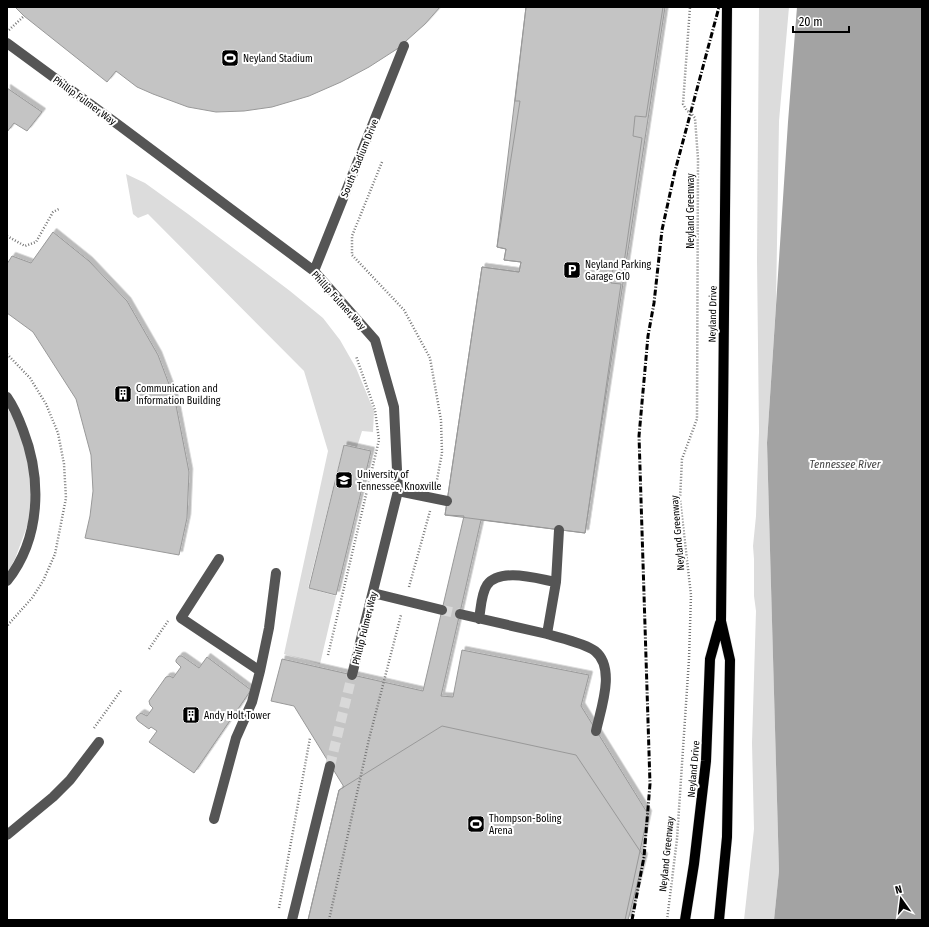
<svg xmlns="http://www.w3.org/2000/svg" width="929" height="927" font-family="'Fira Sans Condensed',sans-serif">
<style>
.green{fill:#dcdcdc}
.water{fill:#a3a3a3}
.building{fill:#c4c4c4;stroke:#999;filter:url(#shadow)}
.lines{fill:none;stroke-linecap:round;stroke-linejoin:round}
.minor-tunnel{stroke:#d9d9d9;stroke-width:10;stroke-dasharray:10 5;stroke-linecap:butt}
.major-casing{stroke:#dbdbdb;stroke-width:11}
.path{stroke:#777;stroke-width:2.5;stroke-dasharray:1 2;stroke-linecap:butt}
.minor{stroke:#555;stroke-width:10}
.major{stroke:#000;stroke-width:10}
.rail{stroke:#000;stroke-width:3;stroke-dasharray:6 2 1 2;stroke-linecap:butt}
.labels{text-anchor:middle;stroke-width:4;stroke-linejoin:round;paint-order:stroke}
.poi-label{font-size:10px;fill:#000;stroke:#fff;text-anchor:start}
.street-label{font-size:10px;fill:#000;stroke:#fff}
.water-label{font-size:11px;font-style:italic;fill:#444;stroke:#fff}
</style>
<defs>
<filter id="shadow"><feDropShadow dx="3.5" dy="-3.5" stdDeviation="0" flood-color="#0004"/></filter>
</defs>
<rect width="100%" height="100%" fill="#fff"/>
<path class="green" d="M 759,7 L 789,7 L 779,121 L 776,304 L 767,443 L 779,871 L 774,920 L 744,920 L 754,829 L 752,743 L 756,611 L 754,596 L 754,559 L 753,546 L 756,516 L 759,432 L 757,260 Z
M 126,174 L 145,183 L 188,214 L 290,291 L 323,318 L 340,340 L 356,368 L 374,411 L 373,432 L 362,431 L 357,447 L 344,444 L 308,588 L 336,596 L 320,664 L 284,654 L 328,451 L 304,371 L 148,214 L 138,218 L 133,214 Z
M 7,408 L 23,433 L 32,473 L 29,521 L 15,559 L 7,573 Z"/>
<path class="water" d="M 797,7 L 922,7 L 922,920 L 774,920 L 779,871 L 767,443 L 788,122 Z"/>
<path class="building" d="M 15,7 L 440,7 L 425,24 L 397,49 L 369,67 L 341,82 L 309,96 L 272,107 L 244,111 L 216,112 L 188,107 L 153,94 L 137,87 L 116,71 L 107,82 L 24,16 Z
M 526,7 L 663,7 L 646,117 L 635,116 L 633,136 L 642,138 L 624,263 L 614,262 L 611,283 L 621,284 L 585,533 L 481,520 L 441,696 L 453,697 L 462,650 L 589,675 L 581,706 L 648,814 L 625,920 L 308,920 L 339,790 L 344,787 L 294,706 L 271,701 L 282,659 L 423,691 L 464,516 L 445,515 L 482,267 L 519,272 L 521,262 L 504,260 L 506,249 L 497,247 L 520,101 L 515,101 Z
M 526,7 L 665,7 L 585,533 L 445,515 L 482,267 L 519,272 L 521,262 L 504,260 L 506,249 L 497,247 Z
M 7,88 L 42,112 L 27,131 L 14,123 L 7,132 Z
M 53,232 L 89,261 L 127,301 L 158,355 L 175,400 L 189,472 L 187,518 L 179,555 L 85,538 L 90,516 L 93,491 L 91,455 L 76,399 L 33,332 L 7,313 L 7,264 L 12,256 L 31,263 Z
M 344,445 L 371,451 L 336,595 L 309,588 Z
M 179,656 L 182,656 L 199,668 L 207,657 L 251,690 L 194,773 L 149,742 L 157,731 L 151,727 L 149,729 L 138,721 L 136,718 L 137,716 L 141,713 L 147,716 L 153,708 L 150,705 L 149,701 L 166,677 L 170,676 L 173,678 L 181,667 L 176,662 L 176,660 Z
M 442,726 L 576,755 L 644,857 L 628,920 L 308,920 L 339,790 Z"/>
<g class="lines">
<path class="minor-tunnel" d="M 442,610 L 460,614
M 330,766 L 352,675"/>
<defs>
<path id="major" d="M 685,920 L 694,864 L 706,761 L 710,659 L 720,623
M 719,920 L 727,837 L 730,660 L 721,621 L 727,7"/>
</defs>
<use href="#major" class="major-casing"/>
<path class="path" d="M 9,30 L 24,16
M 382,162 L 352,236 L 352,255 L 404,310 L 430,358 L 441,420 L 442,453 L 436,485
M 7,236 L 25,246 L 36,242 L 53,212 L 59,209
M 7,354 L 30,378 L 46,404 L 58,433 L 64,464 L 66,498 L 55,554 L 43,581 L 32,598 L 7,626
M 409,587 L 430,511
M 149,649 L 168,621
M 328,655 L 379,440 L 375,410 L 356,356
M 94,728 L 122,689
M 279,908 L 310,738
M 329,920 L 369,739 L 401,615
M 667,920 L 677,839 L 689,659 L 691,595 L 680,499 L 682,459 L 697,419 L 698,159 L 695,118 L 690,112 L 687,111 L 683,104 L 690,7"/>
<path class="minor" d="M 7,43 L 120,126 L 314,271 L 375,340 L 394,407 L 398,491 L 352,675
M 314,271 L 404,46
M 7,397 C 14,407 19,419 23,430 C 42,479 41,538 7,581
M 398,491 L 447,501
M 219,559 L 181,618 L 260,671 L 269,628 L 276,573
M 373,593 L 442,610
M 460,614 L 547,634 L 556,582 L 559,530
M 479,619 C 481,608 481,594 487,585 C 500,567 538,579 556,582
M 547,634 C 560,638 585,643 595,651 C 616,668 601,708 596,731
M 214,819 L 236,738 L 252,702 L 260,671
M 7,835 L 53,797 L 70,780 L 99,742
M 292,920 L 330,766"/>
<use href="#major" class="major"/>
<path class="rail" d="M 632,920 L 644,857 L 650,784 L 639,436 L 648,336 L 654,303 L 662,230 L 675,171 L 719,7"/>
</g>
<defs>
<symbol id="stadium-square" viewBox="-11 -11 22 22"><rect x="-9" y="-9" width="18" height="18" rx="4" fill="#000" stroke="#fff"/><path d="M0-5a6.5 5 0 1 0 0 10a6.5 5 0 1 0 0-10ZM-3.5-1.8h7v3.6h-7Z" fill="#fff"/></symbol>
<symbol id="parking-square" viewBox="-11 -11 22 22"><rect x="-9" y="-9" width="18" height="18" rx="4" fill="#000" stroke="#fff"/><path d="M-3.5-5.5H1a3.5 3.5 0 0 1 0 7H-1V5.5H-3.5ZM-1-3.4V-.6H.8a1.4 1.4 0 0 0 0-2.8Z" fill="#fff"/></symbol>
<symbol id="building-square" viewBox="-11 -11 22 22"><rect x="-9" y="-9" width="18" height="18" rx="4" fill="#000" stroke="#fff"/><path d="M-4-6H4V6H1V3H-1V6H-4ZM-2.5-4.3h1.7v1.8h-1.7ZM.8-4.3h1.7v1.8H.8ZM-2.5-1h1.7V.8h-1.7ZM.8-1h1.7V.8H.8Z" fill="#fff"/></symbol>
<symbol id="university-square" viewBox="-11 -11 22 22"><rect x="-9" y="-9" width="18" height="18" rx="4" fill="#000" stroke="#fff"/><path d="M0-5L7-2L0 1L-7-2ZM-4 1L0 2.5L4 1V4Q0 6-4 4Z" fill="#fff"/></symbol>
</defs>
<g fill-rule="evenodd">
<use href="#stadium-square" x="220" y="48" width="20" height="20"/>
<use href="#parking-square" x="562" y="260" width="20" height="20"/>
<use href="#building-square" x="113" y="384" width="20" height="20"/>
<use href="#university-square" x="334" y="470" width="20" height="20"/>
<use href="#building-square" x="181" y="705" width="20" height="20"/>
<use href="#stadium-square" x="466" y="814" width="20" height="20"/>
</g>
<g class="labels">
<g class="poi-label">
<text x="243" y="62">Neyland Stadium</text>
<text x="585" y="268">Neyland Parking<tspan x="585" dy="12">Garage G10</tspan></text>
<text x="136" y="392">Communication and<tspan x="136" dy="12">Information Building</tspan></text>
<text x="357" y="478">University of<tspan x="357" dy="12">Tennessee, Knoxville</tspan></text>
<text x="204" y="719">Andy Holt Tower</text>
<text x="489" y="822">Thompson-Boling<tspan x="489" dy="12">Arena</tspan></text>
</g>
<g class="street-label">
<text transform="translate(85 100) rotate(36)" y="4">Phillip Fulmer Way</text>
<text transform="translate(359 158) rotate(-68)" y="4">South Stadium Drive</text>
<text transform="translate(690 211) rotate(-90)" y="4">Neyland Greenway</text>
<text transform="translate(339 300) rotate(48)" y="4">Phillip Fulmer Way</text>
<text transform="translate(712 314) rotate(-89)" y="4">Neyland Drive</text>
<text transform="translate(677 533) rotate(-95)" y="4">Neyland Greenway</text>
<text transform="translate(364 628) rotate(-76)" y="4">Phillip Fulmer Way</text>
<text transform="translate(693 769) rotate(-85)" y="4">Neyland Drive</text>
<text transform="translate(666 854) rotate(-84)" y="4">Neyland Greenway</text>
</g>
<g class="water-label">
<text x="845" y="468">Tennessee River</text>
</g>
</g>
<rect width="929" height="927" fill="none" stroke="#000000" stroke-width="16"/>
<g transform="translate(901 899) rotate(346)" stroke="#ffffff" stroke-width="3" paint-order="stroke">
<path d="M0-3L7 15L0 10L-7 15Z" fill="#000000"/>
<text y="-6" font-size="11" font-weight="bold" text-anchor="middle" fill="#000000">N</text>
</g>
<path d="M793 26v6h56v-6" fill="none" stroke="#000000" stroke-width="2"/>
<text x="799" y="26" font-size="12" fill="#000000" stroke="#ffffff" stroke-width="3" paint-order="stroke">20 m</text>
</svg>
